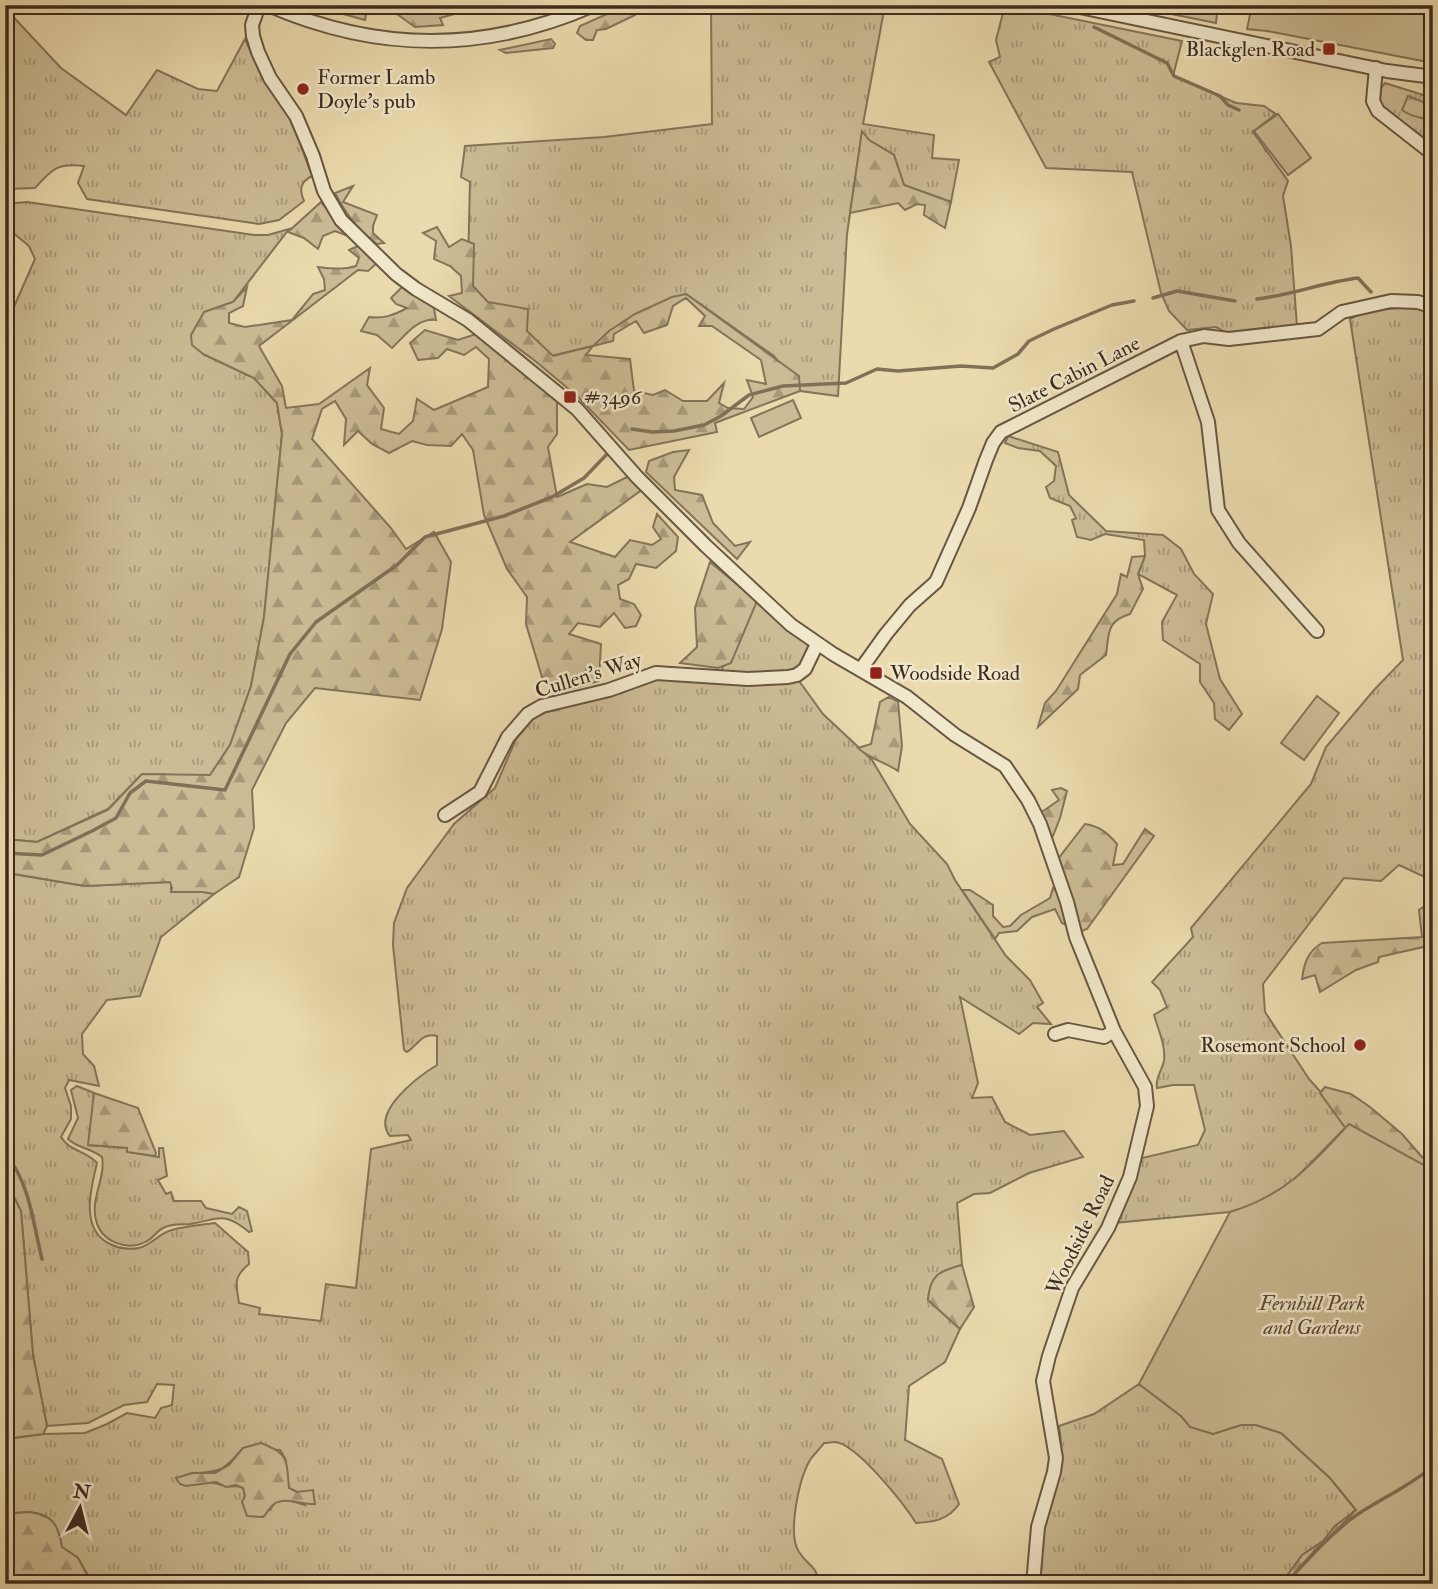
<svg xmlns="http://www.w3.org/2000/svg" width="1438" height="1589" font-family="'IM FELL Double Pica',serif">
<style>
.grass{fill:url(#grass-tufts);stroke:#84745a;stroke-width:2;fill-rule:evenodd}
.forest{fill:url(#forest-firs);stroke:#84745a;stroke-width:2;fill-rule:evenodd}
.park{fill:#ccbc95;stroke:#84745a;stroke-width:2}
.lines{fill:none;stroke-linecap:round;stroke-linejoin:round}
.stream{stroke:#817057;stroke-width:3.5}
.minor-casing{stroke:#685742;stroke-width:16}
.minor{stroke:#f1e7ca;stroke-width:12}
.poi-dot{fill:#8f2418;stroke:#f1e7ca;stroke-width:2.5}
.labels{text-anchor:middle;stroke-width:5;stroke-linejoin:round;paint-order:stroke}
.poi-label{font-size:21px;fill:#3c2b1f;stroke:#f1e7ca;text-anchor:start}
.street-label{font-size:21px;fill:#3c2b1f;stroke:#f1e7ca}
.park-label{font-size:21px;font-style:italic;fill:#594837;stroke:#f1e7ca}
</style>
<defs>
<pattern id="grass-tufts" width="24" height="20" patternUnits="userSpaceOnUse" patternTransform="scale(1.75)"><rect width="24" height="20" fill="#ccbc95"/><path d="M3 7l-1-3M5 7V3M7 7l1-3M15 17l-1-3M17 17v-4M19 17l1-3" fill="none" stroke="#a79979"/></pattern>
<pattern id="forest-firs" width="22" height="20" patternUnits="userSpaceOnUse" patternTransform="scale(1.75)"><rect width="22" height="20" fill="#ccbc95"/><path d="M5 1l3.5 6h-7zM16 11l3.5 6h-7z" fill="#a79979"/></pattern>
</defs>
<rect width="100%" height="100%" fill="#eadaad"/>
<filter id="stains"><feTurbulence type="fractalNoise" baseFrequency=".00286" numOctaves="4"/><feColorMatrix values="0 0 0 0 .2 0 0 0 0 .09 0 0 0 0 .02 0 0 0 .5 -.17"/></filter>
<radialGradient id="worn" r=".72"><stop offset=".6" stop-color="#630" stop-opacity="0"/><stop offset="1" stop-color="#630" stop-opacity=".3"/></radialGradient>
<path class="grass" d="M 310,5 L 359,5 L 362,13 L 366,15 L 365,20 Z
M 711,5 L 885,5 L 863,124 L 934,135 L 932,158 L 959,160 L 951,202 L 904,185 L 894,155 L 869,140 L 862,132 L 847,234 L 838,396 L 800,391 L 774,356 L 686,294 L 631,320 L 593,346 L 534,360 L 467,310 L 470,182 L 461,177 L 465,146 L 604,137 L 712,124 Z
M 1005,5 L 1182,41 L 1173,76 L 1236,103 L 1264,106 L 1276,114 L 1253,132 L 1288,181 L 1283,196 L 1291,246 L 1297,326 L 1229,334 L 1216,327 L 1187,330 L 1169,311 L 1161,293 L 1132,172 L 1046,168 L 989,62 L 1000,57 L 996,40 Z
M 1157,5 L 1218,5 L 1216,23 L 1156,11 Z
M 5,8 L 61,68 L 126,115 L 157,70 L 198,89 L 217,91 L 245,39 C 250,50 255,63 261,74 C 271,91 298,109 295,130 L 312,176 C 300,182 299,190 304,201 L 279,220 L 259,224 L 87,199 L 78,183 L 84,166 C 57,163 52,169 35,188 L 5,189 Z
M 1385,83 L 1433,98 L 1433,145 L 1383,107 C 1378,98 1377,91 1385,83 Z
M 27,202 L 254,235 L 268,235 L 289,229 L 233,302 L 204,312 L 203,354 L 254,378 L 277,403 L 282,434 L 264,617 L 251,686 L 230,745 L 210,776 L 142,774 L 108,809 L 37,842 L 5,839 L 5,327 L 35,259 L 29,246 L 5,226 L 5,204 Z
M 1412,307 L 1433,313 L 1433,626 L 1428,632 L 1433,649 L 1433,881 L 1399,865 L 1381,881 L 1344,878 L 1263,984 L 1265,1012 L 1309,1079 L 1349,1124 L 1292,1182 L 1257,1204 L 1230,1212 L 1113,1223 L 1129,1194 L 1142,1158 L 1198,1145 L 1205,1130 L 1194,1085 L 1173,1085 L 1157,1088 C 1155,1077 1162,1071 1164,1061 C 1166,1046 1158,1029 1154,1015 L 1167,1007 L 1160,990 L 1152,982 L 1193,937 L 1191,928 L 1311,784 L 1326,747 L 1374,690 L 1403,660 L 1350,319 L 1365,311 Z
M 1008,436 L 1058,452 L 1069,495 L 1106,531 L 1163,535 L 1181,549 L 1194,574 L 1213,594 L 1206,624 L 1220,679 L 1242,714 L 1229,730 L 1215,719 L 1214,703 L 1200,682 L 1200,664 L 1163,640 L 1162,622 L 1177,595 L 1138,574 L 1145,556 L 1144,540 L 1105,534 L 1091,540 L 1077,537 L 1072,520 L 1076,518 L 1070,506 L 1050,498 L 1046,487 L 1054,481 L 1056,466 L 1040,451 L 1018,448 L 1005,443 Z
M 756,594 L 809,646 L 804,663 L 795,672 L 729,675 L 721,671 Z
M 797,678 L 823,714 L 872,760 L 910,824 L 947,864 L 955,880 L 1006,956 L 1030,980 L 1043,1003 L 1037,1007 L 1051,1024 L 1033,1023 L 1019,1034 L 960,997 L 978,1083 L 972,1098 L 992,1097 L 1005,1122 L 1030,1135 L 1064,1131 L 1083,1157 L 1029,1173 L 990,1193 L 974,1194 L 957,1203 L 962,1265 C 939,1271 930,1275 928,1300 L 960,1329 L 945,1362 L 909,1386 L 905,1440 L 942,1459 L 959,1504 C 948,1520 934,1522 916,1523 C 904,1504 857,1444 835,1442 C 832,1442 828,1443 824,1443 C 820,1449 814,1454 810,1460 C 799,1479 787,1534 799,1552 C 808,1566 817,1565 819,1584 L 93,1584 L 78,1558 L 62,1547 C 56,1511 37,1509 5,1514 L 5,1439 L 43,1434 L 85,1433 L 107,1424 L 127,1413 L 155,1418 L 161,1408 L 172,1405 L 174,1385 L 157,1384 L 147,1402 L 124,1405 L 88,1423 L 47,1426 L 33,1355 L 21,1211 L 5,1179 L 5,875 L 13,874 L 85,886 L 171,882 L 171,892 L 203,892 L 214,894 L 161,937 L 140,996 L 107,1000 L 82,1034 L 83,1054 L 94,1066 L 99,1086 L 69,1080 L 65,1088 L 71,1106 L 71,1119 L 61,1137 C 69,1151 87,1151 97,1163 C 91,1188 80,1228 108,1243 C 117,1248 128,1250 139,1248 C 152,1245 159,1233 172,1230 C 185,1226 201,1225 215,1223 L 248,1252 L 249,1264 C 233,1277 236,1284 239,1303 L 260,1308 L 259,1314 L 321,1321 L 326,1284 L 356,1288 L 371,1149 L 411,1140 L 408,1135 L 390,1136 C 370,1112 419,1076 437,1065 L 437,1036 C 422,1032 418,1045 407,1052 L 404,1050 L 393,945 L 394,923 L 407,888 L 454,824 L 495,788 L 516,739 L 534,718 L 543,713 L 598,698 L 652,679 ZM 243,1448 L 280,1450 L 285,1458 L 289,1488 L 297,1492 L 305,1505 L 288,1500 L 275,1502 L 270,1510 L 245,1496 L 243,1488 C 236,1484 233,1488 226,1486 C 213,1483 210,1481 196,1483 L 192,1473 C 220,1473 225,1470 243,1448 Z
M 77,1086 L 94,1093 L 89,1145 L 128,1148 L 128,1152 L 159,1157 L 159,1148 L 163,1148 L 167,1176 L 158,1180 L 166,1194 L 171,1192 L 174,1201 L 201,1201 L 206,1208 L 232,1214 L 239,1207 L 247,1211 L 252,1231 L 249,1232 C 223,1210 218,1220 190,1224 C 180,1225 173,1223 163,1228 C 157,1231 153,1238 147,1241 C 128,1252 101,1242 96,1220 C 90,1199 106,1178 102,1157 C 91,1148 77,1148 68,1139 L 78,1118 L 71,1090 Z
M 1139,1384 L 1181,1416 L 1191,1427 L 1213,1434 L 1241,1425 L 1256,1425 L 1281,1433 L 1330,1478 L 1356,1510 L 1285,1584 L 1088,1584 L 1088,1580 L 1080,1584 L 1037,1584 C 1039,1564 1039,1542 1044,1523 C 1055,1482 1066,1470 1059,1426 L 1094,1414 Z"/>
<path class="forest" d="M 390,5 L 457,5 L 458,13 L 440,18 L 443,25 L 415,27 L 390,9 Z
M 627,5 L 637,6 L 635,15 L 606,29 L 597,30 L 593,40 L 586,40 L 577,33 L 580,26 Z
M 551,39 L 555,44 L 553,48 L 506,53 L 500,50 Z
M 1408,96 L 1433,106 L 1433,121 C 1420,117 1413,118 1402,110 Z
M 862,131 L 869,140 L 894,155 L 904,185 L 951,202 L 945,228 L 924,215 L 925,205 L 917,204 L 905,210 L 898,203 L 850,213 Z
M 353,186 L 343,202 L 377,215 L 373,226 L 373,233 L 384,243 L 377,244 C 359,231 345,213 335,193 Z
M 321,202 L 351,237 L 335,231 L 323,236 L 318,249 L 304,238 L 288,232 Z
M 437,227 L 449,247 L 462,239 L 474,244 L 473,286 L 488,302 L 528,309 L 527,331 L 553,356 L 593,346 L 609,331 L 635,314 L 672,297 L 686,294 L 799,376 L 800,391 L 715,423 L 717,432 L 629,450 L 577,396 L 534,360 L 449,296 L 462,293 L 461,276 L 450,266 L 434,259 L 436,241 L 423,233 ZM 686,298 L 705,316 L 699,326 L 712,326 L 761,360 L 766,384 L 747,380 L 753,397 L 744,409 L 728,408 L 719,403 L 724,383 L 707,401 L 683,401 L 665,390 L 653,395 L 634,391 L 630,359 L 586,355 L 593,346 L 613,341 L 614,334 L 636,321 L 644,333 L 667,325 L 673,306 Z
M 360,245 L 377,263 L 368,271 L 358,270 L 259,346 L 282,386 L 286,408 L 319,404 L 370,368 L 367,385 L 384,408 L 381,429 L 399,434 L 413,421 L 417,399 L 434,410 L 488,387 L 489,359 L 476,347 L 464,355 L 447,349 L 438,358 L 418,360 L 410,343 L 425,330 L 458,340 L 479,333 L 503,349 L 557,402 L 557,434 L 548,447 L 557,497 L 587,484 L 607,487 L 631,475 L 643,489 L 570,542 L 615,557 L 630,540 L 652,545 L 661,539 L 653,527 L 657,514 L 678,537 L 676,551 L 656,568 L 636,564 L 629,579 L 618,585 L 620,599 L 634,604 L 641,615 L 636,626 L 625,628 L 614,613 L 600,627 L 578,623 L 569,634 L 601,644 L 599,681 L 563,691 L 551,689 L 542,677 L 526,624 L 527,597 L 507,569 L 484,515 L 473,450 L 462,434 L 451,446 L 427,445 L 412,441 L 389,453 L 372,444 L 358,431 L 344,445 L 346,419 L 335,401 L 322,409 L 312,439 L 391,528 L 406,549 L 434,532 L 451,562 L 442,629 L 420,700 L 315,688 L 286,723 L 252,790 L 254,828 L 239,877 L 214,894 L 203,892 L 171,892 L 172,888 L 170,882 L 85,886 L 14,874 L 5,875 L 5,839 L 37,842 L 108,810 L 142,774 L 210,775 L 230,745 L 251,686 L 264,617 L 282,434 L 277,403 L 254,378 L 203,354 L 192,345 L 191,335 L 204,312 L 233,302 L 247,287 L 243,306 L 229,313 L 229,323 L 245,327 L 292,320 L 313,294 L 325,290 L 324,279 L 318,267 C 331,269 344,270 356,266 L 359,258 L 349,250 Z
M 404,285 L 433,303 L 436,320 C 416,318 405,336 392,348 L 377,335 L 361,331 L 369,317 C 384,319 394,315 407,308 L 396,304 L 391,298 Z
M 689,450 L 674,477 L 675,490 L 702,495 L 713,523 L 735,546 L 750,542 L 737,559 L 646,472 L 649,461 L 673,452 Z
M 1145,556 L 1138,574 L 1143,589 L 1130,614 C 1106,621 1109,634 1106,655 L 1080,675 L 1078,689 L 1038,727 L 1045,703 L 1056,691 L 1117,594 L 1121,574 L 1127,577 L 1132,557 Z
M 710,562 L 757,601 L 731,663 L 718,668 L 680,663 L 697,647 L 695,608 Z
M 889,697 L 898,702 L 902,746 L 898,771 C 883,761 871,760 858,748 L 871,744 L 880,702 Z
M 1061,788 L 1067,791 L 1060,818 L 1051,841 L 1039,814 L 1059,800 L 1052,790 Z
M 1085,824 C 1099,826 1108,833 1117,844 L 1113,865 L 1123,864 L 1145,829 L 1154,836 L 1087,929 L 1079,932 L 1058,859 Z
M 1053,888 L 1059,894 L 1066,925 L 1062,923 L 1055,909 L 1032,917 L 1017,931 L 999,933 L 995,939 L 962,890 L 970,890 L 993,905 L 993,916 L 1003,927 L 1010,926 L 1021,915 L 1050,898 Z
M 1426,905 L 1432,934 L 1429,936 L 1423,947 L 1379,957 L 1378,962 L 1356,970 L 1320,992 L 1315,975 L 1302,979 C 1304,963 1308,951 1322,943 L 1422,937 L 1419,910 Z
M 1325,1087 L 1351,1094 L 1370,1107 L 1402,1134 L 1422,1157 L 1433,1164 L 1433,1178 L 1349,1133 L 1320,1093 Z
M 94,1093 L 138,1108 L 156,1153 L 155,1156 L 127,1152 L 127,1148 L 88,1145 Z
M 5,1179 L 21,1211 L 33,1355 L 47,1426 L 43,1434 L 5,1439 Z
M 962,1265 L 974,1307 L 960,1329 L 928,1300 C 930,1275 939,1271 962,1265 Z
M 261,1443 C 290,1454 286,1460 289,1488 L 297,1492 L 313,1490 L 315,1504 C 303,1505 284,1496 274,1504 C 270,1507 267,1513 263,1517 L 247,1516 L 242,1502 L 245,1496 L 243,1488 L 236,1485 L 226,1487 L 216,1482 L 186,1486 L 180,1484 L 176,1478 L 192,1473 L 215,1473 L 229,1465 L 243,1448 Z
M 1356,1510 L 1294,1584 L 1281,1584 L 1302,1555 L 1323,1541 L 1335,1526 Z
M 29,1512 C 53,1515 58,1524 62,1547 L 78,1558 L 92,1584 L 5,1584 L 5,1514 Z"/>
<path class="park" d="M 1252,5 L 1433,5 L 1433,63 L 1267,31 L 1247,29 Z
M 1278,114 L 1311,158 L 1288,175 L 1254,131 Z
M 793,400 L 801,418 L 759,437 L 751,418 Z
M 1317,696 L 1339,713 L 1304,760 L 1281,743 Z
M 1349,1124 L 1433,1170 L 1433,1584 L 1285,1584 L 1356,1510 L 1330,1478 L 1281,1433 L 1256,1425 L 1241,1425 L 1213,1434 L 1190,1427 L 1181,1416 L 1139,1384 L 1230,1212 C 1286,1195 1311,1165 1349,1124 Z"/>
<g class="lines">
<path class="stream" d="M 1094,27 L 1167,63 L 1174,76 L 1220,96 L 1228,105 L 1239,110
M 1153,298 L 1177,291 L 1235,301
M 1257,299 C 1292,295 1324,282 1358,278 L 1371,292
M 632,429 L 652,432 L 674,431 L 704,425 L 721,416 L 749,395 L 783,386 L 846,383 L 877,369 L 898,371 L 961,366 L 993,368 L 1018,354 L 1029,341 L 1054,329 L 1112,305 L 1134,301
M 5,853 L 42,855 L 92,831 L 116,818 L 130,793 L 146,781 L 225,790 L 290,654 L 316,622 L 397,565 L 425,537 L 504,516 L 552,497 L 584,478 L 609,452
M 5,1152 C 31,1187 32,1219 42,1259
M 1286,1584 C 1306,1560 1327,1538 1351,1519 C 1377,1500 1408,1488 1433,1466"/>
<defs>
<path id="minor" d="M 259,5 L 252,25 L 253,36 L 258,52 L 270,78 L 296,116 L 313,156 L 324,191 L 341,220 L 396,274 L 416,289 L 468,320 L 577,409 L 637,477 L 706,546 L 791,625 L 833,654 L 907,697 L 955,735 L 1005,766 L 1028,800 L 1040,824 L 1067,902 L 1076,937 L 1114,1031 L 1145,1087 L 1147,1106 L 1130,1177 L 1108,1228 L 1072,1288 L 1049,1356 L 1043,1381 L 1056,1458 L 1054,1472 L 1038,1527 L 1033,1584
M 268,5 C 378,53 485,53 594,5
M 1070,5 L 1387,71 L 1433,77
M 1376,68 L 1373,101 L 1378,111 L 1433,154
M 1181,341 L 1208,422 L 1218,510 L 1239,543 L 1317,631
M 861,669 L 886,634 L 910,605 L 936,582 L 969,508 L 986,460 L 993,443 L 1001,432 L 1181,341 L 1204,336 L 1229,339 L 1318,329 L 1342,312 L 1391,301 L 1418,302 L 1433,307
M 445,815 L 480,792 L 508,737 L 528,714 L 542,706 L 609,690 L 656,673 L 748,679 L 788,677 L 797,675 L 805,669 L 817,644
M 1055,1034 L 1068,1030 L 1104,1037 L 1114,1031"/>
</defs>
<use href="#minor" class="minor-casing"/>
<use href="#minor" class="minor"/>
</g>
<g class="poi-dot">
<rect x="1322" y="42" width="14" height="14" rx="3.5"/>
<circle cx="303" cy="89" r="7"/>
<rect x="563" y="390" width="14" height="14" rx="3.5"/>
<rect x="869" y="666" width="14" height="14" rx="3.5"/>
<circle cx="1360" cy="1045" r="7"/>
</g>
<g class="labels">
<g class="poi-label">
<text x="1315" y="56" text-anchor="end">Blackglen Road</text>
<text x="317" y="84">Former Lamb<tspan x="317" dy="24">Doyle's pub</tspan></text>
<text x="584" y="404">#3496</text>
<text x="890" y="680">Woodside Road</text>
<text x="1346" y="1052" text-anchor="end">Rosemont School</text>
</g>
<g class="street-label">
<text transform="translate(1074 374) rotate(-27)" y="7">Slate Cabin Lane</text>
<text transform="translate(588 675) rotate(-17)" y="7">Cullen's Way</text>
<text transform="translate(1080 1235) rotate(-64)" y="7">Woodside Road</text>
</g>
<g class="park-label">
<text x="1312" y="1310">Fernhill Park<tspan x="1312" dy="24">and Gardens</tspan></text>
</g>
</g>
<rect width="1438" height="1589" fill="none" stroke="#eadaad" stroke-width="28"/>
<rect x="7" y="7" width="1424" height="1575" fill="none" stroke="#3c2b1f" stroke-width="3.5"/>
<rect x="14" y="14" width="1410" height="1561" fill="none" stroke="#3c2b1f" stroke-width="2"/>
<g transform="translate(80 1508) rotate(7)" stroke="#f1e7ca" stroke-width="5" paint-order="stroke">
<path d="M0-5L12 26L0 18L-12 26Z" fill="#3c2b1f"/>
<text y="-10" font-size="19" font-weight="bold" text-anchor="middle" fill="#3c2b1f">N</text>
</g>
<rect width="100%" height="100%" filter="url(#stains)"/>
<rect width="100%" height="100%" fill="url(#worn)"/>
</svg>
